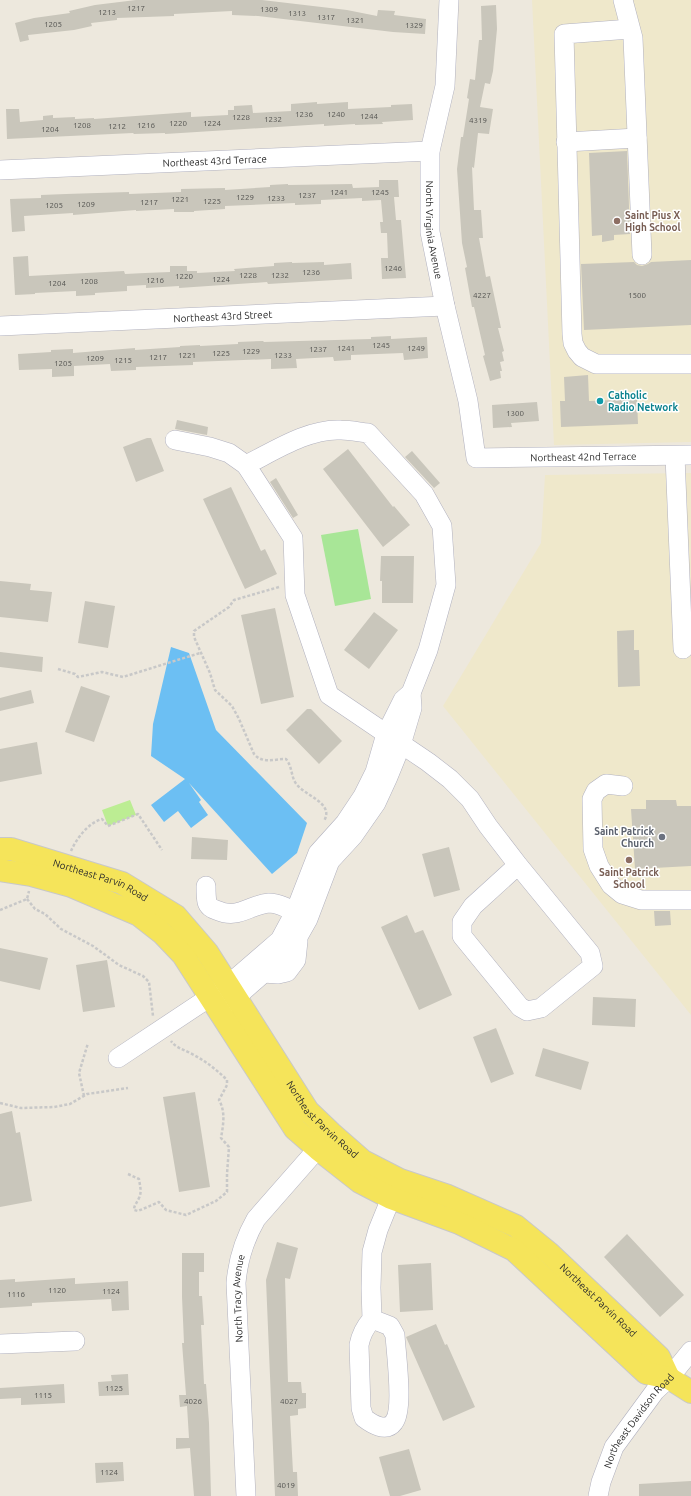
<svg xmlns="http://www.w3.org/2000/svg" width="691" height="1496" font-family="Ubuntu,sans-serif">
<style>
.education{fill:#efe8cb}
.green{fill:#a8e697}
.pitch{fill:#bced93}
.water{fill:#6cbff3}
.building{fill:#c9c6bb}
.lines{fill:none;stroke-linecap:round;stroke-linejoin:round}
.minor-casing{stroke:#b1b1bf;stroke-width:20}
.major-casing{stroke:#c8c8c8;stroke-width:24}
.path{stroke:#c8c8c8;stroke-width:2.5;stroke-dasharray:3 2;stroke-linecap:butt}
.minor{stroke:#fff;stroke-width:19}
.major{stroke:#f5e45a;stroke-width:22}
.education-dot{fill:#8d6e63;stroke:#fff;stroke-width:1.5}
.culture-dot{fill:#0f9aa8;stroke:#fff;stroke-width:1.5}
.worship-dot{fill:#6b7280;stroke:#fff;stroke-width:1.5}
.labels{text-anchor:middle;stroke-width:3;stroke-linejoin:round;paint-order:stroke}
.number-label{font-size:8px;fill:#52524f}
.street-label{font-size:10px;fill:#2b2b2b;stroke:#fff}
.education-label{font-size:10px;font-weight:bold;fill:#785e54;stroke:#fff;text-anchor:start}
.culture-label{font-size:10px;font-weight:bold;fill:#0d838f;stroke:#fff;text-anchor:start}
.worship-label{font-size:10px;font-weight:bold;fill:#5b616d;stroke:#fff;text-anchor:end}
</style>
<rect width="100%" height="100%" fill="#ede8dd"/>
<path class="education" d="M 532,0 L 691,0 L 691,442 L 554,445 Z
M 691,473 L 691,1015 L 443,706 L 541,543 L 545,475 Z"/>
<path class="green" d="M 358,529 L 371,599 L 335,606 L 321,535 Z"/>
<path class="pitch" d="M 130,800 L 136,815 L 108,826 L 102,810 Z"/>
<path class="water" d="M 171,647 L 189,653 L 216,730 L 307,823 L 297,853 L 272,874 L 189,783 L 201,800 L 199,802 L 208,815 L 191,828 L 178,811 L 164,822 L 151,805 L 185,779 L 151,756 L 153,724 Z"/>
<path class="building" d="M 136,0 L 262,0 L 347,10 L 377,16 L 378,10 L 395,11 L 394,15 L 426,19 L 425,34 L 393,32 L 258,16 L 232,15 L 232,11 L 174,14 L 174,16 L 117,18 L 117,20 L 91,23 L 92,26 L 74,30 L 28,35 L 29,40 L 20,42 L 15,23 L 34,18 L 70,13 L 69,11 L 95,5 Z
M 496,5 L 497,29 L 493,71 L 490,84 L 485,83 L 480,107 L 493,109 L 489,134 L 478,133 L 474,168 L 472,167 L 474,210 L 481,210 L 483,238 L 479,238 L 486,277 L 490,276 L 501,328 L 498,328 L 504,351 L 502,352 L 504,361 L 500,362 L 502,371 L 500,371 L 501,378 L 490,381 L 483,356 L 485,355 L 474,307 L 472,307 L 465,268 L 467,267 L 462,243 L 457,169 L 461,137 L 463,137 L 469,99 L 467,98 L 470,79 L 475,80 L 479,40 L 482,40 L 481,6 Z
M 317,102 L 317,104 L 348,102 L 348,109 L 391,107 L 391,105 L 412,104 L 413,120 L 382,122 L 383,124 L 355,125 L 355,124 L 324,126 L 324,124 L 165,134 L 165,133 L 134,134 L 133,133 L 7,139 L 6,109 L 19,109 L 20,122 L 43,120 L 43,116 L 53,115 L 53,118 L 75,117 L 75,119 L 94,118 L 94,119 L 191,112 L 191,117 L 228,115 L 228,110 L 234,110 L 234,106 L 252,105 L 253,113 L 291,111 L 291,104 Z
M 627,151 L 630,234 L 614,235 L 614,240 L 602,242 L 602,235 L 592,236 L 589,153 Z
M 379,180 L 398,180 L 399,197 L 394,197 L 396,220 L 401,220 L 406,278 L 382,279 L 381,258 L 388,258 L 387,233 L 381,233 L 380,222 L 383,222 L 381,200 L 362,201 L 362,198 L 321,200 L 321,204 L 295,205 L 295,203 L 225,206 L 225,209 L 194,211 L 194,212 L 174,212 L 174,209 L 136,211 L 136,210 L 73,215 L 73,213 L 24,216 L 25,231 L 12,232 L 10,199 L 41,198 L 41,195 L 66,194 L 129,192 L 129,194 L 181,192 L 181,189 L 225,188 L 225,190 L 270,187 L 270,185 L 288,184 L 288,185 L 352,184 L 353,188 L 379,187 Z
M 28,256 L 29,276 L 124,271 L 125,274 L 145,273 L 170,272 L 170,266 L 187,266 L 187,271 L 197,271 L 197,273 L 235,271 L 234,269 L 274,266 L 274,263 L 292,262 L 292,263 L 324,262 L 324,265 L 351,263 L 352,279 L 268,284 L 267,282 L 179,288 L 179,286 L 146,288 L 146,285 L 127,286 L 127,291 L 95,293 L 95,295 L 76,296 L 76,291 L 35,293 L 35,294 L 15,295 L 13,257 Z
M 691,260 L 691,325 L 584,330 L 581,264 L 634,262 L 637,265 L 642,266 L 648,264 L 651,262 Z
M 391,336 L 391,339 L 427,337 L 428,358 L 404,360 L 403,353 L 351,355 L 351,360 L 334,361 L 333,357 L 296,359 L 297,368 L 271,369 L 271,359 L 193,362 L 193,365 L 136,367 L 136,370 L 111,371 L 110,364 L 74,366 L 74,376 L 52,377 L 52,369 L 19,370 L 18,354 L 51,352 L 51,350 L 73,349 L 73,353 L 135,348 L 135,350 L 180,347 L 180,346 L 200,345 L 200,346 L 238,344 L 238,342 L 263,341 L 264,342 L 371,339 L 371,337 Z
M 588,375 L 589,401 L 637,399 L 638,424 L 561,427 L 560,401 L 565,401 L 564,377 Z
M 537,402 L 539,421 L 511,423 L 512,427 L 493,428 L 492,405 Z
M 177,420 L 208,427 L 207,435 L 175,429 Z
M 147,438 L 151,438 L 164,471 L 136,482 L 123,447 Z
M 348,449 L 393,507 L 394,506 L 410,525 L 383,547 L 323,469 Z
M 412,451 L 440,483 L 434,488 L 405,457 Z
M 276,478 L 298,515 L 293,518 L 270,482 Z
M 231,487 L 261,551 L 265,549 L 277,574 L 245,589 L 203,499 Z
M 381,556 L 414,556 L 413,603 L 382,603 L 382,581 L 380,581 Z
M 0,581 L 31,584 L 30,590 L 52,592 L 48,622 L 0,617 Z
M 85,601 L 115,606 L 108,648 L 78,643 Z
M 275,608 L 294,697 L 261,704 L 241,615 Z
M 374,612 L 398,630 L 369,669 L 344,650 Z
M 634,630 L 634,650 L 639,650 L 640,686 L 618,687 L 617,631 Z
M 0,652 L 43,657 L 42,672 L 0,667 Z
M 81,686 L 110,696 L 94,742 L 65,732 Z
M 31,690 L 34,703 L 0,711 L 0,698 Z
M 307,709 L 311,709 L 342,741 L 319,764 L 286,730 Z
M 37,742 L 42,774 L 0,782 L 0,749 Z
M 646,800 L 676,800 L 677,806 L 691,806 L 691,866 L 635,869 L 631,809 L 646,809 Z
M 192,837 L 228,840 L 227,860 L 191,859 Z
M 449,847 L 460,890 L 434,897 L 422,854 Z
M 654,911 L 670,911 L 671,925 L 655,926 Z
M 407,915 L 415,933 L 423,930 L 452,995 L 419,1010 L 381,927 Z
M 0,948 L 48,958 L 40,990 L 0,981 Z
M 107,960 L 115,1007 L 83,1012 L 76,965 Z
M 593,997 L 636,999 L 635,1027 L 592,1025 Z
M 496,1028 L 514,1074 L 491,1083 L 473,1037 Z
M 543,1048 L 589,1062 L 581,1090 L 535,1076 Z
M 195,1092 L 210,1187 L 179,1192 L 163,1097 Z
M 12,1111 L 16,1133 L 20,1132 L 32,1201 L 0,1207 L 0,1114 Z
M 627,1234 L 684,1295 L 660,1317 L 604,1257 Z
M 277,1242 L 298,1248 L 290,1279 L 285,1278 L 288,1382 L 301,1382 L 302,1393 L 306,1393 L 306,1408 L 298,1409 L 298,1415 L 290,1416 L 293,1472 L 297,1472 L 298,1496 L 275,1496 L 266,1280 Z
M 182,1253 L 204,1253 L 204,1272 L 199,1272 L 199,1296 L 202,1296 L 204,1325 L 201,1325 L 204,1384 L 206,1384 L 209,1423 L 211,1496 L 194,1496 L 190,1448 L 176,1449 L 176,1438 L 189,1438 L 187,1406 L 180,1407 L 179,1395 L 186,1395 L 182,1343 L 184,1343 L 182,1297 Z
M 431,1263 L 433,1310 L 400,1312 L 398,1265 Z
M 75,1278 L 75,1284 L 128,1281 L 129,1310 L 112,1311 L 111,1299 L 32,1303 L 32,1306 L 0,1308 L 0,1280 L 15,1279 L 15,1282 Z
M 436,1324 L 445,1345 L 447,1344 L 475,1407 L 443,1421 L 406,1337 Z
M 128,1374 L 129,1395 L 99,1396 L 98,1382 L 112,1381 L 111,1375 Z
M 64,1384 L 65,1403 L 21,1405 L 21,1398 L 0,1399 L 0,1388 Z
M 409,1449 L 421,1490 L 400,1496 L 390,1496 L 379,1457 Z
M 123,1462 L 124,1481 L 96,1483 L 95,1463 Z
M 691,1481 L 691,1496 L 639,1496 L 639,1484 Z"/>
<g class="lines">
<defs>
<g id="minor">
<path id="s1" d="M 449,0 L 445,86 L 430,151 L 430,232 L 445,306 L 468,401 L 476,458 L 691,455"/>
<path d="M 623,0 L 633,38 L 642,255"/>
<path d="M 630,29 L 564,34 L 572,334 L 573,343 L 577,351 L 582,357 L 596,364 L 691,364"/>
<path d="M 566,142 L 637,138"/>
<path id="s2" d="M 0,170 L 430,151"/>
<path id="s3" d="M 0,326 L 445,306"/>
<path d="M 175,440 L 210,447 L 229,453 L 246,465"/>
<path d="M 675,456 L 683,649"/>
<path d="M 623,786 L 606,784 L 596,791 L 592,799 L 593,849 L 599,866 L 611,885 L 622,894 L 641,900 L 691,900"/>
<path d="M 206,886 C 206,891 206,897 207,902 C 208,906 212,909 216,910 C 239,920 248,905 269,903 C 281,903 296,913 307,918"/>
<path d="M 263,973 L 278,974 L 287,972 L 296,960 L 298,941"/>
<path d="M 225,1005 L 235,998 L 291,949 L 308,919 L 330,861 L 353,836 L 376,803 L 388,777 L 401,745 L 412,708 L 411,693"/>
<path d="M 118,1058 L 228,985 L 280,940 L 295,912 L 318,853 L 345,823 L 363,796 L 375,772 L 386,734 L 403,700 L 411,693 L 428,650 L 446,585 L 442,526 L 424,494 L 368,433 C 359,432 350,430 341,430 C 309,428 274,451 246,465 L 293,538 L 295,595 L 329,695 L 428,762 L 450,779 L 470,799 L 488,826 L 518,865 L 590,953 L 593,966 L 541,1008 L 527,1011 L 520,1007 L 462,936 L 462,922 L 473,906 L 518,865"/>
<path d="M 372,1319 L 390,1326 L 395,1335 C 396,1353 404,1409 394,1422 C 386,1433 372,1424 364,1418 L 361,1408 L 359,1345 C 361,1334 365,1327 372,1319 L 371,1288 L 372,1252 L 378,1230 L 391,1198"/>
<path d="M 0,1344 L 75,1341"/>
<path id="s4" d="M 246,1496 L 236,1283 C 238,1259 244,1240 256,1219 L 327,1138"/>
<path id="s5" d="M 598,1496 L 601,1482 L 614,1447 L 655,1391 L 669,1378 L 691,1351"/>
</g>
<g id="major">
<path id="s6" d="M 0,849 L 11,849 L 122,883 L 176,916 L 207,952 L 308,1111 L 331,1133 L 363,1161 L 400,1180 L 448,1196 L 516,1226 L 549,1253 L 659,1357 L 669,1378"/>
<path d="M 0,870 L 31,875 L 71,886 L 139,915 L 162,933 L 183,955 L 295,1129 L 318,1149 L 360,1182 L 391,1198 L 459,1223 L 514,1250 L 646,1373 L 669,1378 L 691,1392"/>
</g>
</defs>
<use href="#minor" class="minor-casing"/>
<use href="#major" class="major-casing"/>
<path class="path" d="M 279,587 L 234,600 L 229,607 L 194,631 L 194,637 L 210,673 L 215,690 L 232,706 L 239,719 L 254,754 C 262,764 275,759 286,759 C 292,766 291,775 295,782 C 303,796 335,802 324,821
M 58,669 L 75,674 L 78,677 L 102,672 L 123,677 L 200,653
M 71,851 C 77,838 88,823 102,819 L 108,826 L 138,814 L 162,850
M 27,899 L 35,909 L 45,914 L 61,929 L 93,946 L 119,965 L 143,976 L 149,982 L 153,1016
M 0,910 L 27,899 L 29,891
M 84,1096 L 79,1073 L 88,1043
M 0,1103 L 21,1108 L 54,1107 L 70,1104 L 87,1094 L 128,1088
M 128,1174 L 139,1179 C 140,1186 142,1192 139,1198 C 137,1203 134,1205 134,1210 L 138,1211 L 159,1202 L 166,1210 L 186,1215 L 216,1201 L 227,1192 L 227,1174 L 229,1147 L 221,1138 C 223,1126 226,1112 219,1100 L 227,1085 L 227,1080 C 216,1069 204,1060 190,1053 C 183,1049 176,1048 171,1041"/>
<use href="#minor" class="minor"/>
<use href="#major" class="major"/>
</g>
<g class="education-dot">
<circle cx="617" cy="221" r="4"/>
<circle cx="629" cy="860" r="4"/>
</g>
<circle class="culture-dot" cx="600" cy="401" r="4"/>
<circle class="worship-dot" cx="662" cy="837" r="4"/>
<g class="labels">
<g class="number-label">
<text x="136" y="11">1217</text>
<text x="269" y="12">1309</text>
<text x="107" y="15">1213</text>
<text x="297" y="16">1313</text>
<text x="326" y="20">1317</text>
<text x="355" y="23">1321</text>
<text x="53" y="27">1205</text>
<text x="414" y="28">1329</text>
<text x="304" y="117">1236</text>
<text x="336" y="117">1240</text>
<text x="369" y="119">1244</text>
<text x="241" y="120">1228</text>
<text x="273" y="122">1232</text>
<text x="478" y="123">4319</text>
<text x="178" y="126">1220</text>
<text x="212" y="126">1224</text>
<text x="82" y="128">1208</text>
<text x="146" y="128">1216</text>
<text x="117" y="129">1212</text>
<text x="50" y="132">1204</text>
<text x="339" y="195">1241</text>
<text x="380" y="195">1245</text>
<text x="307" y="198">1237</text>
<text x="245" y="200">1229</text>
<text x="276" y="201">1233</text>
<text x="180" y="202">1221</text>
<text x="212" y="204">1225</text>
<text x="149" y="205">1217</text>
<text x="86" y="207">1209</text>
<text x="54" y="208">1205</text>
<text x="393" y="271">1246</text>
<text x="311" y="275">1236</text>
<text x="248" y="278">1228</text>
<text x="280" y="278">1232</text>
<text x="184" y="279">1220</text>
<text x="221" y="282">1224</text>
<text x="155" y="283">1216</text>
<text x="89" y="284">1208</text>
<text x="57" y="286">1204</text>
<text x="482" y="298">4227</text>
<text x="637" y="298">1500</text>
<text x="381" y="348">1245</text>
<text x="346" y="351">1241</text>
<text x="416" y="351">1249</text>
<text x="318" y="352">1237</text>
<text x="251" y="354">1229</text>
<text x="221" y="356">1225</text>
<text x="187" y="358">1221</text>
<text x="283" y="358">1233</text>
<text x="158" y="360">1217</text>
<text x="95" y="361">1209</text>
<text x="123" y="363">1215</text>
<text x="63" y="366">1205</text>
<text x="515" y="416">1300</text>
<text x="57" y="1293">1120</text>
<text x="111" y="1294">1124</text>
<text x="16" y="1297">1116</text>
<text x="114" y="1391">1125</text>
<text x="43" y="1398">1115</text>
<text x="193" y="1404">4026</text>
<text x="289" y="1404">4027</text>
<text x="109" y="1475">1124</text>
<text x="286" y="1488">4019</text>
</g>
<g class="street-label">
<text dy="4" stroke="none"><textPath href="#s2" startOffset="215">Northeast 43rd Terrace</textPath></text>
<text dy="4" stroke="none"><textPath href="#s1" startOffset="232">North Virginia Avenue</textPath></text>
<text dy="4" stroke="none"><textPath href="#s3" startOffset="223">Northeast 43rd Street</textPath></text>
<text dy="4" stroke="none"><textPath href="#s1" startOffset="572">Northeast 42nd Terrace</textPath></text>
<text dy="4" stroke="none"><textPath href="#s6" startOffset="106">Northeast Parvin Road</textPath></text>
<text dy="4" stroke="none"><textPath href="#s6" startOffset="442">Northeast Parvin Road</textPath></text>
<text dy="4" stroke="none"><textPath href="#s4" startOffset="198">North Tracy Avenue</textPath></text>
<text dy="4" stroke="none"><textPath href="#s6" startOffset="778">Northeast Parvin Road</textPath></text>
<text dy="4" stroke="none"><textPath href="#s5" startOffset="87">Northeast Davidson Road</textPath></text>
</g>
<g class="education-label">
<text x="625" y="219">Saint Pius X<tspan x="625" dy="12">High School</tspan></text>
<text x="629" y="876" text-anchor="middle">Saint Patrick<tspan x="629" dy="12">School</tspan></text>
</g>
<g class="culture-label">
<text x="608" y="399">Catholic<tspan x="608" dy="12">Radio Network</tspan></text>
</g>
<g class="worship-label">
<text x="654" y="835">Saint Patrick<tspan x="654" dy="12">Church</tspan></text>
</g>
</g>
</svg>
